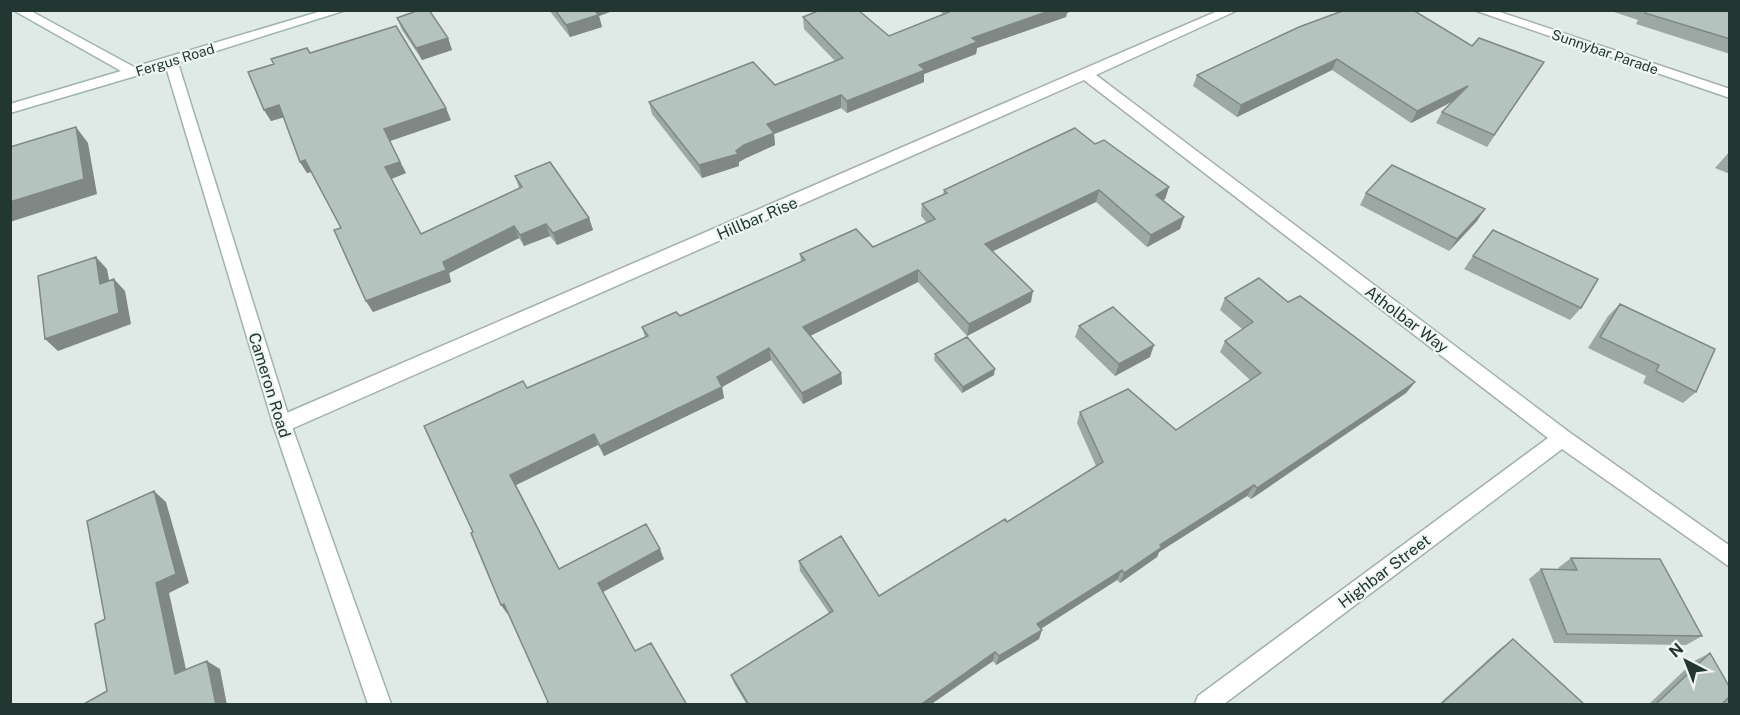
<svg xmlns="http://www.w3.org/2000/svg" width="1740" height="715" font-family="'Public Sans',sans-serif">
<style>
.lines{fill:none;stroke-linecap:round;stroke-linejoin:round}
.street-casing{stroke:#a3b0ac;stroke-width:3}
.secondary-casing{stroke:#a0b3ac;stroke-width:3}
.street{fill:#fff;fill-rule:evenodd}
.secondary{fill:#fff;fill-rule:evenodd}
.wall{fill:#9ca8a3}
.shaded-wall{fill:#7f8885}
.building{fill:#b5c3be;stroke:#7f8885;stroke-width:1.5}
.labels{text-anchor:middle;stroke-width:4.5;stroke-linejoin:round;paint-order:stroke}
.far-street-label{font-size:14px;fill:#223732;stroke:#eff6f3}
.street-label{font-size:16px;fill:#223732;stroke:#eff6f3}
</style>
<rect width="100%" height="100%" fill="#dfe9e5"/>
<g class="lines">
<defs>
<path id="street" d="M 1220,10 L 1238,10 L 1096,75 L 1569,432 L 1730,546 L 1730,567 L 1562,449 L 1224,704 L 1195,704 L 1198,696 L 1548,438 L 1084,80 L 289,430 L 282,432 L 275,430 L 273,424 L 275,418 Z
M 1474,10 L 1494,10 L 1730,89 L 1730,98 Z"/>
<path id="secondary" d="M 13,10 L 29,10 L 134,67 L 325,10 L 346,10 L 178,63 L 291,424 L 391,704 L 368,704 L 273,424 L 166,67 L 10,113 L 10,104 L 121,71 Z"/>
</defs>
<use href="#street" class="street-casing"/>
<use href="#secondary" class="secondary-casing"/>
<use href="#street" class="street"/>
<use href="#secondary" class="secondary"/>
</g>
<path class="wall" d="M 549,10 L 615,10 L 599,16 L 602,27 L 570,37 Z
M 939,10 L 1074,10 L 1067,13 L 1066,17 L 977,48 L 976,54 L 924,74 L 924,82 L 847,113 L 841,108 L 774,134 L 775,145 L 746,158 L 739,162 L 739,166 L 702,178 L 652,114 L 649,102 L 775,85 L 835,61 L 804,29 L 803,17 L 889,36 L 944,15 Z
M 1608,10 L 1730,10 L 1730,54 L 1636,24 L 1638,20 Z
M 397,18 L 448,38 L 452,50 L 422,60 L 402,30 Z
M 1299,27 L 1544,62 L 1487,147 L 1436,123 L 1442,112 L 1453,101 L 1411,123 L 1332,70 L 1237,117 L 1193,86 L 1197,75 Z
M 310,53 L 451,120 L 390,141 L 406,173 L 391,179 L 421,234 L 519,188 L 515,176 L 589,218 L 593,230 L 557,245 L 550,236 L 524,246 L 519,238 L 449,273 L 451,282 L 373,312 L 366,301 L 341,228 L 311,172 L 307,173 L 300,162 L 283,117 L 271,121 L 264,110 Z
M 1095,144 L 1169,187 L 1165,199 L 1163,200 L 1184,217 L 1180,229 L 1147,247 L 1096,202 L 992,251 L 1031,302 L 967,336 L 918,282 L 810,336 L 841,373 L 842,384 L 803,404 L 771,360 L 722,387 L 724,398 L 604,456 L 598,445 L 516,485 L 559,569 L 664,559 L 603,592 L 548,702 L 473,532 L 527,388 L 645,337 L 642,327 L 680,316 L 801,262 L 800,254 L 873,247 L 927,223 L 921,216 L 922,204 L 943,195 L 944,190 Z
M 1730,151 L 1730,174 L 1715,168 Z
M 1366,193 L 1477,221 L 1449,251 L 1360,205 Z
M 1473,256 L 1581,308 L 1570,320 L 1464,269 Z
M 1225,298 L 1288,302 L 1415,382 L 1406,393 L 1251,499 L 1247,496 L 1159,552 L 1157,557 L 1120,583 L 1117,580 L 1041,629 L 1039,639 L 996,665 L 993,661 L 930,705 L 747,705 L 734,683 L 731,675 L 829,613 L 800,571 L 799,561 L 879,596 L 1007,522 L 1096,466 L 1077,423 L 1080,412 L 1176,430 L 1250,380 L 1220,352 L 1225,341 L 1242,329 L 1220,310 Z
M 1620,304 L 1696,392 L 1683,403 L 1643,383 L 1646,376 L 1588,348 L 1608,316 Z
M 1079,326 L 1150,357 L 1115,376 L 1075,337 Z
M 935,354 L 994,375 L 962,393 L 934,360 Z
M 1571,558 L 1702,636 L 1686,645 L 1554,643 L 1529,579 L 1541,569 L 1559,569 L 1558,568 Z
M 1513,639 L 1585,705 L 1438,705 L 1501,648 Z
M 1710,653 L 1730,688 L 1730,705 L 1648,705 L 1694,661 Z"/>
<path class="shaded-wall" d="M 592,10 L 615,10 L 599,16 L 602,27 L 570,37 L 566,25 Z
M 1052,10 L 1074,10 L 1067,13 L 1066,17 L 977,48 L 976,54 L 924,74 L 924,82 L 847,113 L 847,101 L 972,38 Z
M 448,38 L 452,50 L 422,60 L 416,48 Z
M 1337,59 L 1332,70 L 1237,117 L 1241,105 Z
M 1468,86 L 1461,97 L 1411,123 L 1417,111 Z
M 841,95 L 841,108 L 774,134 L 775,145 L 746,158 L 739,162 L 739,166 L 702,178 L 699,165 L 736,151 L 767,124 Z
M 279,105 L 285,117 L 271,121 L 264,110 Z
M 446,108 L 451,120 L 390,141 L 384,129 Z
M 76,127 L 88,143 L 97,194 L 10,222 L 10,202 Z
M 305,160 L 312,172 L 307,173 L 300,162 Z
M 400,162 L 406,173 L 391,179 L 385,167 Z
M 1169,187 L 1165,199 L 1152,207 L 1156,195 Z
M 1099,190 L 1096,202 L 983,256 L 985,244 Z
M 1485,209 L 1477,221 L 1449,251 L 1457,239 Z
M 1184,217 L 1180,229 L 1147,247 L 1151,235 Z
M 589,218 L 593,230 L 557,245 L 553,233 Z
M 546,224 L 550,236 L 524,246 L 520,235 Z
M 514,226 L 519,238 L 449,273 L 451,282 L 373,312 L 366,301 Z
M 96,257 L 107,269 L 112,296 L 100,284 Z
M 918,270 L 918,282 L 804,339 L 803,327 Z
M 114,279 L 125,291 L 131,324 L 58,351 L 45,339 Z
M 1033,291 L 1031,302 L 967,336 L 969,324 Z
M 1154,345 L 1150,357 L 1115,376 L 1119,364 Z
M 769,348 L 771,360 L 722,387 L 724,398 L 604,456 L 600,446 L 717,377 Z
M 995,369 L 994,375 L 962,393 L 963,387 Z
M 841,373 L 842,384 L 803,404 L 802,393 Z
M 1415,382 L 1406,393 L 1251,499 L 1257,488 Z
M 594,434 L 598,445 L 516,485 L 564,579 L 510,475 Z
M 1254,485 L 1247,496 L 1159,552 L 1157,557 L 1120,583 L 1124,573 L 1160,545 Z
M 154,491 L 166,502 L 189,583 L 169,593 L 189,683 L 175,674 L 156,583 Z
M 660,549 L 664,559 L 603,592 L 598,583 Z
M 1122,570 L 1117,580 L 1034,633 L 1037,624 Z
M 504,604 L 508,615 L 501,605 Z
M 1042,630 L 1039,639 L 996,665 L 999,656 Z
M 995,652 L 993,661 L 930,705 L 920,705 Z
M 207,661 L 220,669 L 227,705 L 216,705 Z"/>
<path class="building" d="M 419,10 L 429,10 L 448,38 L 416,48 L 397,18 Z
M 555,10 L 595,10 L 598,15 L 566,25 Z
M 820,10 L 858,10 L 889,36 L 954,10 L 1052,10 L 972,38 L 977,42 L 919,65 L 925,70 L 847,101 L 841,95 L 767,124 L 774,133 L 744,145 L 736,151 L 738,154 L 699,165 L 649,102 L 753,62 L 775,85 L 843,58 L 803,17 Z
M 1345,10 L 1413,10 L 1472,46 L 1479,38 L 1544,62 L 1494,135 L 1442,112 L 1468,86 L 1417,111 L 1337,59 L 1241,105 L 1197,75 L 1299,27 Z
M 1646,10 L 1730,10 L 1730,39 L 1645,13 Z
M 396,26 L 446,108 L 384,129 L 400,162 L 385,167 L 421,234 L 522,187 L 515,176 L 550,162 L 589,218 L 553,233 L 546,224 L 520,235 L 514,226 L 443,262 L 446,270 L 366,301 L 334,230 L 341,228 L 305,160 L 300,162 L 279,105 L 264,110 L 248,72 L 274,64 L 271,59 L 307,48 L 310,53 Z
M 76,127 L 84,179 L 10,202 L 10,147 Z
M 1075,128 L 1095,144 L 1104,140 L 1169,187 L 1156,195 L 1184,217 L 1151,235 L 1099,190 L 985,244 L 1033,291 L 969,324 L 918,270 L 803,327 L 841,373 L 802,393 L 769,348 L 717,377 L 722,387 L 600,446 L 594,434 L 510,475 L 559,569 L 646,524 L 660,549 L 598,583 L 635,651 L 651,643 L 687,705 L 545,705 L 548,702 L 504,604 L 501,605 L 471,533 L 473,532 L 424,426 L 523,381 L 527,388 L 648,336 L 642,327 L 676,312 L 680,316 L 805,260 L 800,254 L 856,229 L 873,247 L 935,219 L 922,204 L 947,193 L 944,190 Z
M 1392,165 L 1485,209 L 1457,239 L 1366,193 Z
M 1493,230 L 1598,279 L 1581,308 L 1473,256 Z
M 96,257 L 100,284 L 114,279 L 119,313 L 45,339 L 38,276 Z
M 1259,278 L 1288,302 L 1300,296 L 1415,382 L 1257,488 L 1254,485 L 1160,545 L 1162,547 L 1124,573 L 1122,570 L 1037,624 L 1042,630 L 999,656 L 995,652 L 920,705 L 749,705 L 731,675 L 833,611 L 799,561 L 841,536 L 879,596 L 1005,519 L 1007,522 L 1103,462 L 1080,412 L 1128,389 L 1176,430 L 1261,373 L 1225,341 L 1253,322 L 1225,298 Z
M 1620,304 L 1715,349 L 1696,392 L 1656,371 L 1659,365 L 1600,337 Z
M 1113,307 L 1154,345 L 1119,364 L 1079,326 Z
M 967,337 L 995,369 L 963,387 L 935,354 Z
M 154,491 L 176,574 L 156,583 L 175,674 L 207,661 L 216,705 L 82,705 L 107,691 L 95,624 L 105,619 L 87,521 Z
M 1571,558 L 1660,559 L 1702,636 L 1567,634 L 1541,569 L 1577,570 Z
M 1513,639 L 1585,705 L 1440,705 Z
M 1710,653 L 1730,688 L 1730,696 L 1721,705 L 1655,705 Z"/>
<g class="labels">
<g class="far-street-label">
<text transform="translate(1605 52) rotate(19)" y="5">Sunnybar Parade</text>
<text transform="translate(175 60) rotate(-17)" y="5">Fergus Road</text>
</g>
<g class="street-label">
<text transform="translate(757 218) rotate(-23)" y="6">Hillbar Rise</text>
<text transform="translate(1407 319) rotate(37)" y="6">Atholbar Way</text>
<text transform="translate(270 385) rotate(73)" y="6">Cameron Road</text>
<text transform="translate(1384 571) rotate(-37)" y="6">Highbar Street</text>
</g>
</g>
<rect width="1740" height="715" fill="none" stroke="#223732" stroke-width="24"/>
<g transform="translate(1686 661) rotate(318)" stroke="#eff6f3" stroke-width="4.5" paint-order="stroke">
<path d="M0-4.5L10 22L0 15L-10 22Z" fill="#223732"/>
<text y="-9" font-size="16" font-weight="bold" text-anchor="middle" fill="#223732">N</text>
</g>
</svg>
